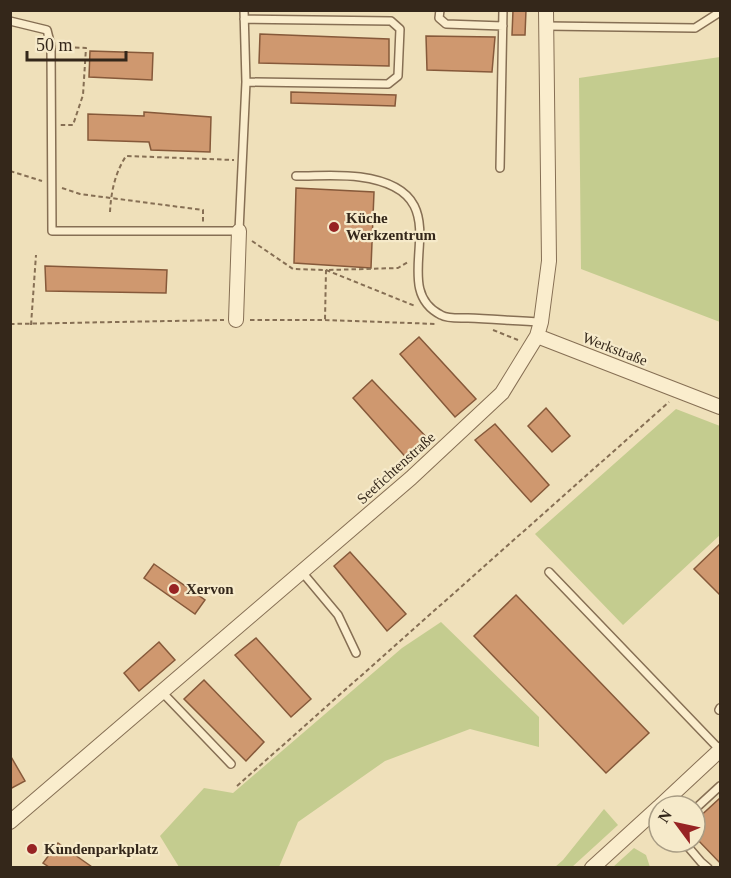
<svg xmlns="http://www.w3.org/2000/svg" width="731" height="878" font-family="Georgia,serif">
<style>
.green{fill:#c4cc8f}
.building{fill:#cf986f;stroke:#86593a;stroke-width:1.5}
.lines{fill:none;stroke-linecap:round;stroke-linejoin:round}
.service-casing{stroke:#866f54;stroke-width:10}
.minor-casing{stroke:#866f54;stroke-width:16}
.path{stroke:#866f54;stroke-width:2;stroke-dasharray:4.5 3;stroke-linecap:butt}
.service{stroke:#faedcd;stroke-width:7}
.minor{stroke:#faedcd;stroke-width:14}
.poi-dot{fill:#972323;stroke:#f6eaca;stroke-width:2}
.labels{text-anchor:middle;stroke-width:4.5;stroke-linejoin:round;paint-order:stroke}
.poi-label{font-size:15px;font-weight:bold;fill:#34271a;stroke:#f6eaca;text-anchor:start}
.street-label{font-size:15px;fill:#34271a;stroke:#f6eaca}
</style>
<rect width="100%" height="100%" fill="#efe0ba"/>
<path class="green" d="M 720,57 L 720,322 L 581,269 L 579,78 Z
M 676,409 L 720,426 L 720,535 L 623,625 L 535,534 Z
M 441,622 L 539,717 L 539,747 L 470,729 L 385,761 L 298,822 L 279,867 L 179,867 L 160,836 L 204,788 L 233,793 L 402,648 Z
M 604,809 L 618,825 L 572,867 L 555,867 L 563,860 Z
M 634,848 L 646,855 L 650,867 L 613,867 Z"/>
<path class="building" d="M 513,10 L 526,10 L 525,35 L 512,35 Z
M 260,34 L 389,39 L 389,66 L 259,63 Z
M 426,36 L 495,37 L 492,72 L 427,70 Z
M 90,51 L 153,53 L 152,80 L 89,77 Z
M 291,92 L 396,95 L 395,106 L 291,103 Z
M 144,112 L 211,117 L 210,152 L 151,150 L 149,142 L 88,140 L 88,114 L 144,116 Z
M 296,188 L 374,192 L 371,268 L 294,263 Z
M 45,266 L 167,270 L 166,293 L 46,291 Z
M 419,337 L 476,399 L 455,417 L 400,354 Z
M 372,380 L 431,442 L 410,462 L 353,398 Z
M 546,408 L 570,436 L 552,452 L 528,426 Z
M 495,424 L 549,485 L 531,502 L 475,440 Z
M 720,544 L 720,595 L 694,569 Z
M 350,552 L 406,614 L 387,631 L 334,566 Z
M 154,564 L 205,600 L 195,614 L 144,578 Z
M 516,595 L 649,733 L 606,773 L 474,636 Z
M 256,638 L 311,699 L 291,717 L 235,655 Z
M 159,642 L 175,660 L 139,691 L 124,673 Z
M 204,680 L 264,742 L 246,761 L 184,699 Z
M 10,755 L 25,781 L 10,789 Z
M 720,798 L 720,863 L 695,837 L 695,821 Z
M 58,843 L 92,867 L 49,867 L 43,863 Z"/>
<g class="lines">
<defs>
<path id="service" d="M 440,10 L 439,18 L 446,24 L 503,26
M 244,19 L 391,21 L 400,29 L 398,76 L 388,84 L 246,82
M 10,21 L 47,30 L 51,46 L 52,231 L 239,231 L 246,82 L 244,10
M 546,26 L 695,28 L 720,12
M 500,168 L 503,10
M 296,176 C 317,176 340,174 360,177 C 471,192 381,285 441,315 C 448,319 460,318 468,318 C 492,319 517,321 541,322
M 302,572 L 338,615 L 356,653
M 549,572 L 720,750
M 162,692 L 231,764
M 719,710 L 720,708
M 695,809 L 720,786
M 684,842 L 701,862 L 708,868"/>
<path id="minor" d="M 236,320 L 239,231
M 537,336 L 720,407
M 660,806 L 720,750
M 10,822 L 411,478 L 502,393 L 537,336 L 541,322 L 549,261 L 546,10
M 592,868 L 659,807"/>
</defs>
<use href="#service" class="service-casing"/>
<use href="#minor" class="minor-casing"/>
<path class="path" d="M 60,47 L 86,48 L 83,95 L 73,125 L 60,125
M 10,171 L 42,181
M 62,188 L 80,194 L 203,210 L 203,223
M 110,212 C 111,192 115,173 126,156 L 234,160
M 252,241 L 293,269 L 326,270 L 325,320
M 326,270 L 415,306
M 329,270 L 398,268 L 408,262
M 250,320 L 325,320 L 437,324
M 10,324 L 224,320
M 31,325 L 36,255
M 493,330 L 518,340
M 237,786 L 669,402"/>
<use href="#service" class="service"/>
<use href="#minor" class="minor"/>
</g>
<g class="poi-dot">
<circle cx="334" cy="227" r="6"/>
<circle cx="174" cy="589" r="6"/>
<circle cx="32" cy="849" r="6"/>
</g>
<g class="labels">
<g class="poi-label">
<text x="346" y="223">Küche<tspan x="346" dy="17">Werkzentrum</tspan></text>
<text x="186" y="594">Xervon</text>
<text x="44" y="854">Kundenparkplatz</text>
</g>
<g class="street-label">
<text transform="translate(615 349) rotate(21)" y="5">Werkstraße</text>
<text transform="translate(396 468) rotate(-42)" y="5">Seefichtenstraße</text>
</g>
</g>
<rect width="731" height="878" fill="none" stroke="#34271a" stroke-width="24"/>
<g transform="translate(677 824) rotate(303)"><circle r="28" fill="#f6eaca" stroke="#a89c84" stroke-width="1.5"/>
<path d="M0-4.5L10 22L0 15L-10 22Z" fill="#972323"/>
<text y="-9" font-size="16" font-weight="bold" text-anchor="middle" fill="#34271a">N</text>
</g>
<path d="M27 51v9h99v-9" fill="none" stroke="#34271a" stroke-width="3"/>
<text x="36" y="51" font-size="18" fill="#34271a" stroke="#f6eaca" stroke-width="4.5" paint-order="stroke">50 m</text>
</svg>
